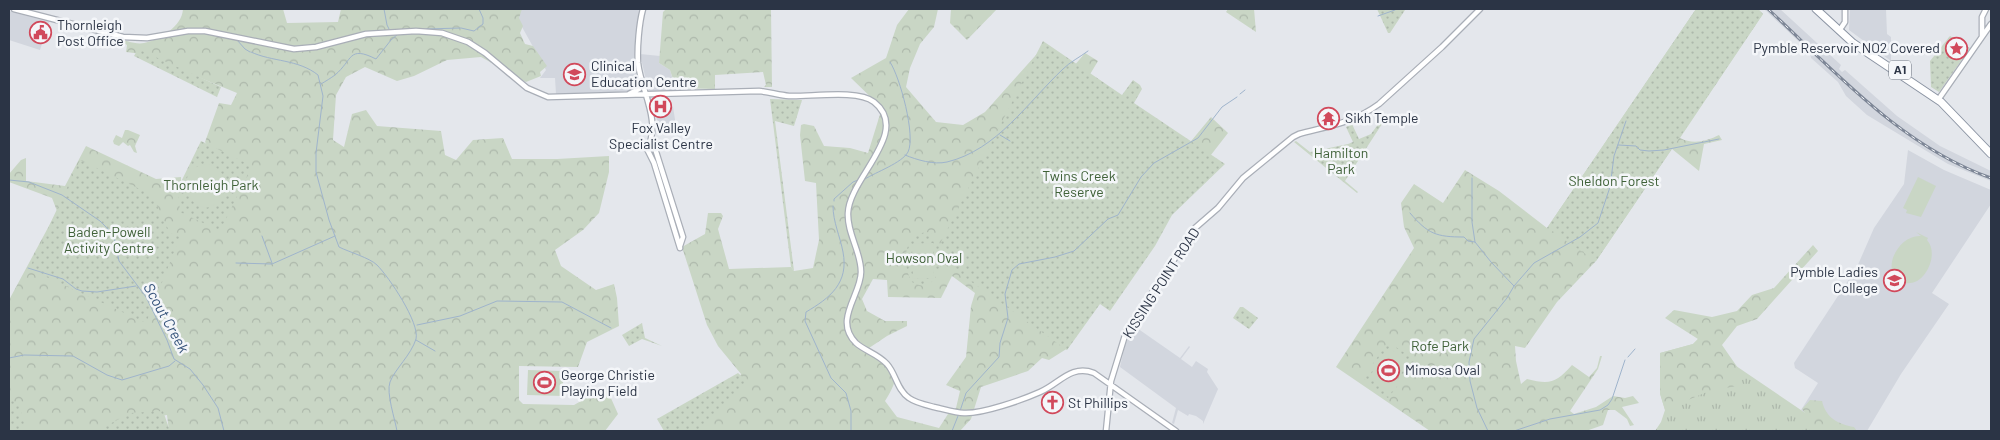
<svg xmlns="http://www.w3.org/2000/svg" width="2000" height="440" font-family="Barlow,sans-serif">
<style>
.built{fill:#d2d6de}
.grass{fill:url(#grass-tufts)}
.forest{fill:url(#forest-crowns);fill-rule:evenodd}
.park{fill:url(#park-dots)}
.pitch{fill:#c9d6c5}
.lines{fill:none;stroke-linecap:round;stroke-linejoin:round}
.stream{stroke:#9fb4cc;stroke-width:1}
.secondary-casing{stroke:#a9aeb7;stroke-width:7}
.highway-casing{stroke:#8b94a3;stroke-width:9}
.secondary{stroke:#fff;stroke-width:4.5}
.highway{stroke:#fff;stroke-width:7}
.rail-casing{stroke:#7d8696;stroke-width:3}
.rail{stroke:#f4f6f9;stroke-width:1;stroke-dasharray:4;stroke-linecap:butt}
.labels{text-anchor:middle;stroke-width:5;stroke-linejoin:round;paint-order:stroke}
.shield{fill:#f4f6f9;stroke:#676e7b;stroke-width:1}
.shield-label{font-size:12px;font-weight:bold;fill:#2b3445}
.poi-label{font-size:14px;fill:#2b3445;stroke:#f4f6f9;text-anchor:start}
.park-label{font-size:14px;fill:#3f6138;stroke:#f4f6f9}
.street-label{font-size:14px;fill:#2b3445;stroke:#f4f6f9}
.water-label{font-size:15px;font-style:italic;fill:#34527a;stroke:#f4f6f9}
</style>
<defs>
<pattern id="grass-tufts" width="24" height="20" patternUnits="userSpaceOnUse" patternTransform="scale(1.25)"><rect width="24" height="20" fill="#c9d6c5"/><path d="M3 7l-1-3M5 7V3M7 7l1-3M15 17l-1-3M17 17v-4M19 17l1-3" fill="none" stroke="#adb8ab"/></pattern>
<pattern id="forest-crowns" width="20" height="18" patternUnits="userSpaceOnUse" patternTransform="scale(1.25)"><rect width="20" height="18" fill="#c9d6c5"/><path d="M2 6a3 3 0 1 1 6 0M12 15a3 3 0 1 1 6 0" fill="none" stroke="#adb8ab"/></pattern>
<pattern id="park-dots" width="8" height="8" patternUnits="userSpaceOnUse" patternTransform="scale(1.25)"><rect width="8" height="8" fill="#c9d6c5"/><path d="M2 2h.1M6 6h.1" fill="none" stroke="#adb8ab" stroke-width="1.8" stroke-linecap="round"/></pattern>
</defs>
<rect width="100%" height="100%" fill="#e4e7ec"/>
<path class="built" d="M 512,9 L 639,9 L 634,59 L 639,87 L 627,92 L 556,94 L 555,78 L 540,78 L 546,70 Z
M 1764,9 L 1780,9 L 1841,65 L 1839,69 L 1842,72 L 1845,70 L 1897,116 L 1940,146 L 1991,171 L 1991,181 L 1948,164 L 1867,115 L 1846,96 L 1838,82 L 1811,58 L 1810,52 Z
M 1850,9 L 1886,9 L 1887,34 L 1891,37 L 1891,61 L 1849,30 Z
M 9,11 L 49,22 L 40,50 L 9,40 Z
M 640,54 L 660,56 L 659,63 L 670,70 L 676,90 L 650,91 L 648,89 Z
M 666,98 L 670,107 L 673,107 L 677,132 L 658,132 L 655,100 Z
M 1908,150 L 1944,170 L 1991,190 L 1991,204 L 1932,293 L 1949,304 L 1901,374 L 1867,431 L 1832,431 L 1801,410 L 1818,383 L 1795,368 L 1794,363 L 1857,267 L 1874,228 L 1904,184 Z
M 1134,326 L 1180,358 L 1189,346 L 1190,347 L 1181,359 L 1192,367 L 1196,361 L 1208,369 L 1207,372 L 1218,389 L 1203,424 L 1203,421 L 1196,416 L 1189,414 L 1188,416 L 1178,410 L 1174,424 L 1172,423 L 1176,408 L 1120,367 L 1125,345 Z"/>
<path class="grass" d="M 1698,339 L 1714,351 L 1832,431 L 1655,431 L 1661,422 L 1665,410 L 1660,393 L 1660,353 L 1693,344 Z"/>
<path class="forest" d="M 183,9 L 283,9 L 287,23 L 338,22 L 341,9 L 522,9 L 519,18 L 523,26 L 520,33 L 525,44 L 533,46 L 547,66 L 540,72 L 541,76 L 526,82 L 481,57 L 447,60 L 414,76 L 397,81 L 365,67 L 346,77 L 336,95 L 333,140 L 344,147 L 352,114 L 366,110 L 377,126 L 441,131 L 445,155 L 456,160 L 473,140 L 503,138 L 512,159 L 557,159 L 609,156 L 609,172 L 599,213 L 583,230 L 555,250 L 561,266 L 596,290 L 614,284 L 617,298 L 619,326 L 587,342 L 578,367 L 519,366 L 519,400 L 523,404 L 574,405 L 606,387 L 618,414 L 605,431 L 169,431 L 167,415 L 118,422 L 119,431 L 23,431 L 9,407 L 9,300 L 57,211 L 52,198 L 9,182 L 9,174 L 21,160 L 26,158 L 26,181 L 65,186 L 86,146 L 156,179 L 181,177 L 181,191 L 228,176 L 205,142 L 219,103 L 231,105 L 237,93 L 142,54 L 126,52 L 127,45 L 116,38 C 124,40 136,45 144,43 C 160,39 182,27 183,9 Z
M 666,9 L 771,9 L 772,87 L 764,87 L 766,85 L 763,72 L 715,75 L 715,89 L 676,88 L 670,70 L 659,63 L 663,12 Z
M 909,9 L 938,9 L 934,27 L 920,44 L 910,68 L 906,87 L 936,122 L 963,125 L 985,112 L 1044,46 L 1074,66 L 1085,53 L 1098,61 L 1089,76 L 1187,146 L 1211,117 L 1228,133 L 1124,267 L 1068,348 L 1049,360 L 1042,358 L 1028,371 L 981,387 L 971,419 L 960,431 L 680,431 L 730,395 L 741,374 L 718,346 L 707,325 L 682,247 L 705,234 L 708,213 L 721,213 L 723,216 L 718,229 L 729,269 L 791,267 L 794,271 L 813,268 L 819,240 L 816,183 L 805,181 L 800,135 L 801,125 L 804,124 L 814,126 L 824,146 L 850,148 L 868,153 L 882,108 L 851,78 L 886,58 L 897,25 ZM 952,276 L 975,293 L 971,306 L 966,357 L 946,385 L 960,391 L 956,408 L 948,414 L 939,428 L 897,417 L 885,401 C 904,371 896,365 869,348 L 887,336 L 907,326 L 907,321 L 885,321 L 867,311 L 862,299 L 873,279 L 887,280 L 888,297 L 941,298 Z
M 951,9 L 997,9 L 967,40 L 950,23 Z
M 1228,9 L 1254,9 L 1256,32 L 1226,12 Z
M 1696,9 L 1758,9 L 1763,14 L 1680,138 C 1693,145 1707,141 1719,135 L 1722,140 L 1704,144 L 1699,171 L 1672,149 L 1596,261 L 1557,302 L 1525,348 L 1515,346 L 1516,361 L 1521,384 L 1527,379 C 1550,385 1556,383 1572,365 L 1589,377 L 1597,368 L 1600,356 L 1602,356 L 1598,369 L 1570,411 L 1574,414 L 1596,407 L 1613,396 L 1625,398 L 1633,396 L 1639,403 L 1622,407 L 1634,425 L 1630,426 L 1627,419 L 1615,410 L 1608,410 L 1603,425 L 1586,431 L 1430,431 L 1336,367 L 1414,248 L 1404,227 L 1401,203 L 1414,184 L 1443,203 L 1465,170 L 1499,191 L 1547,228 Z
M 125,130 L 128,130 L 140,135 L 135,146 L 137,153 L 134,152 L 130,145 L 128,146 L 123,142 L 119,146 L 114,144 L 113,141 L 116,135 L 122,138 Z
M 1813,245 L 1818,251 L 1757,319 L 1737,326 L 1722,345 L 1738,368 L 1737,386 L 1709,391 L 1665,410 L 1660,394 L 1660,353 L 1693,344 L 1698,339 L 1665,318 L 1674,310 L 1712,317 L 1737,311 L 1752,295 L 1774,288 Z
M 1810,400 L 1822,401 C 1826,418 1838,424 1854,427 L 1857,431 L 1816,431 L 1815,427 L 1802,409 Z"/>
<path class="park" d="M 1377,9 L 1405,10 L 1390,33 L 1388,33 Z
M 1696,9 L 1758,9 L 1763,14 L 1596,261 L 1547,228 Z
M 1950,36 L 1970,48 L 1939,92 L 1931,87 L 1930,61 Z
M 1043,41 L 1122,95 L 1133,80 L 1140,85 L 1142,89 L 1134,103 L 1225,164 L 1172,215 L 1155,246 L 1110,311 L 1100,304 L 1067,350 L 942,261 C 938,275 931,293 912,282 C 901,264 903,232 930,232 L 940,244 Z
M 138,49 L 221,87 L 217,97 L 134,56 Z
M 770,99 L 802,100 L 794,126 L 775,121 L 794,271 L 791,267 Z
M 1379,123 L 1382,124 L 1345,181 L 1358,192 L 1357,193 L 1294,142 L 1296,141 L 1310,152 L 1348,144 L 1353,142 L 1346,127 L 1352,124 L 1359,139 L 1371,134 Z
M 201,141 L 252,166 L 220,231 L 180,212 L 178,188 Z
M 80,160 L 152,195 L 170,233 L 180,237 L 146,323 L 29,269 Z
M 1240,307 L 1243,307 L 1258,318 L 1249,329 L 1233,318 Z
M 642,323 L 645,338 L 662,346 L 642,339 L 629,346 L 622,335 Z
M 1388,342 L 1417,361 L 1388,398 L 1364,383 L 1366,380 L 1363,378 Z
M 738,373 L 748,382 L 699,431 L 664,431 L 657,419 Z
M 9,399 L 19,404 L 26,431 L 9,431 Z
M 163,411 L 170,431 L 96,431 L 131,413 Z"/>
<path class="pitch" d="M 208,164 C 231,169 231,204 205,208 L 195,204 L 181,184 L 184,183 L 186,186 C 186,172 194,165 208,164 Z
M 1918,177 L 1936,186 L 1921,217 L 1906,213 L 1907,210 L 1903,208 Z
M 1916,232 L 1928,238 L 1927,240 C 1941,255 1922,293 1900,281 C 1880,270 1899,234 1921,236 Z
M 933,243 L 934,278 L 913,279 L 912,244 Z
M 1389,348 L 1409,362 L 1389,391 L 1369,377 Z
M 528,370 L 563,371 L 563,396 L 527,395 Z"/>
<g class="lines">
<path class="stream" d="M 384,9 L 387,25 L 389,29
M 1378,16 L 1395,10
M 426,29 L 461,28 L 474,31 L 483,24 L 483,18 L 479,9
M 404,34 L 413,33
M 237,40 L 245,49 L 250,52
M 391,40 L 398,34
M 251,52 C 272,62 298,59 318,75 L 323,96 L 316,153 L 316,172 L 329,220 L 339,247 C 349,252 370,258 377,265 C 389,277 420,323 416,339 C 411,355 395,369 390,382 C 386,393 395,419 397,431
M 321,84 C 326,81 331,78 335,75 C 353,60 348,45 376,59 L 391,40
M 1240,94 L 1245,90
M 1000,135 L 1010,141
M 1618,145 L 1636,146 L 1640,150 L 1649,151 L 1664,150 L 1719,139
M 905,155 C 917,160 934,165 947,162 C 997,150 1028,102 1063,69 C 1070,62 1080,57 1088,51
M 1472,178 L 1472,222 L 1475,242
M 865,179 C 876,172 902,163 908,152 C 916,136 900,77 890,62
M 9,180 L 29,182 L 62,195 L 100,221 L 111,232 L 114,237 L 119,261 L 146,297 L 167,340 L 174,359 L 190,369 L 203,385 L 218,408 L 224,431
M 834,201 L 834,199 L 853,182 L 858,180
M 833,206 C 833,222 840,236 843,252 C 849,283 830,298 806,312 L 805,321 L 831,378 L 846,393 L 851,411 L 851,431
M 1410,213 C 1428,234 1436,237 1464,237 L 1468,241 L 1475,242 L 1491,262 L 1514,286
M 262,236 L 272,263
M 236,263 L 272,264 L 335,236
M 28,268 L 63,279 L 76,289 L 82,291 L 97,292 L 136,286
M 417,325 L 460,316 L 497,301 L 562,302 L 611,328
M 416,340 L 435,351
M 1628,357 L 1635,349
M 9,358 L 24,355 L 73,356 L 107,375 L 122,380 L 169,366 L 175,361
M 960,411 L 966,393 L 999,357 L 1000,343 L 1008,318 L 1005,294 L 1012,270 L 1019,264 L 1055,257 L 1074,251 L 1108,219 L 1118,215 L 1141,177 L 1154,163 L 1198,138 L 1222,107 L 1237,97
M 952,431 L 958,416
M 1488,431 L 1477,408 L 1470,381 L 1469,362 L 1474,339 L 1507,298 L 1514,286 L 1534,263 L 1580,237 L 1598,223 L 1610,187 L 1614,156 L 1626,121
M 1514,431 L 1550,419 L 1600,410 L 1608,405 L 1612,399 L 1625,360"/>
<defs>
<path id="secondary" d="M 14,9 L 123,37 L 147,38 L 188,31 L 205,31 L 294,49 L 316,47 L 366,34 L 416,31 L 442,33 L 468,42 L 485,53 L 527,88 L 548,97 L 759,91 C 769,92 779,95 789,96 C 810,97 858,89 874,102 C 912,132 849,178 848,213 C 847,234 861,251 861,272 C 861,295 833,320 856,343 C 865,351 878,354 887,364 C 896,374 897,390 909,398 C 916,403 926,405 934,407 C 944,409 954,413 964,413 C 982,414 1022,400 1040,392 C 1059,384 1071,364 1094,373 L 1176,431
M 643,9 C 639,23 637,49 638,63 C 641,91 662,121 647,149 L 654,163 L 680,248
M 1839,31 L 1845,22 L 1845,9
M 1982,36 L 1982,17 L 1986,9
M 629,94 L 639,89 L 642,84
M 1938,100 L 1991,24
M 652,139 L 683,237 L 680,246
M 1106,431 L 1111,381 L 1126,332 L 1195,228 L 1218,208 L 1243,178 L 1293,137 L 1299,134 C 1329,126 1353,123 1379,104 L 1442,47 L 1480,9"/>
<path id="highway" d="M 1816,9 L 1853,43 L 1941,102 L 1991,154"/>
</defs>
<use href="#secondary" class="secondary-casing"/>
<use href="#highway" class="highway-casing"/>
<use href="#secondary" class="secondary"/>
<use href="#highway" class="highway"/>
<defs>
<path id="rail" d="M 1768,9 C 1836,72 1901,146 1991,178"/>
</defs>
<use href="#rail" class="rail-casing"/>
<use href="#rail" class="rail"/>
</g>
<defs>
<symbol id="civic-ring" viewBox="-11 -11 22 22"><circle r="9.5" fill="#f4f6f9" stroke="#d1495b" stroke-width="1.5"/><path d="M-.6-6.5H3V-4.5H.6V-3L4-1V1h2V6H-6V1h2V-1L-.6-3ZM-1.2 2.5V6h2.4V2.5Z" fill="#d1495b"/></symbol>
<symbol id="sight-ring" viewBox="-11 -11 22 22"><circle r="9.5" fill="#f4f6f9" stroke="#d1495b" stroke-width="1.5"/><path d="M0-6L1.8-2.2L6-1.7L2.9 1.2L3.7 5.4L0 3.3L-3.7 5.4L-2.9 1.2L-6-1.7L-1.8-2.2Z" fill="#d1495b"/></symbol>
<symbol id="university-ring" viewBox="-11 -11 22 22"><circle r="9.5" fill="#f4f6f9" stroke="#d1495b" stroke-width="1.5"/><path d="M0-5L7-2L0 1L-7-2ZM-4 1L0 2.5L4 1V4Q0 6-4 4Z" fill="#d1495b"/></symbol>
<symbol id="hospital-ring" viewBox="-11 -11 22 22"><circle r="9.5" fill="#f4f6f9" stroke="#d1495b" stroke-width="1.5"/><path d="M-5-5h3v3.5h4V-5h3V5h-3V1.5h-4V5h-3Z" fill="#d1495b"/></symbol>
<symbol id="temple-ring" viewBox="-11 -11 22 22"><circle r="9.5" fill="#f4f6f9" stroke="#d1495b" stroke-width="1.5"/><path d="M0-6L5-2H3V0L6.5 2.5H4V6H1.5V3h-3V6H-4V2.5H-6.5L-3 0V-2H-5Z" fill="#d1495b"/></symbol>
<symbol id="school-ring" viewBox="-11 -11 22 22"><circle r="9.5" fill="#f4f6f9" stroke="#d1495b" stroke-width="1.5"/><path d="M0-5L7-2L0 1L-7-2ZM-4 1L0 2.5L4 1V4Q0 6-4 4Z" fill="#d1495b"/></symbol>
<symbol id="stadium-ring" viewBox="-11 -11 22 22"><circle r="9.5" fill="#f4f6f9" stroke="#d1495b" stroke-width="1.5"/><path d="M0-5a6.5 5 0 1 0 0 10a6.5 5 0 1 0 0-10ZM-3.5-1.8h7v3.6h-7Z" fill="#d1495b"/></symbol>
<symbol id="church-ring" viewBox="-11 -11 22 22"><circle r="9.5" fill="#f4f6f9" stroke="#d1495b" stroke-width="1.5"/><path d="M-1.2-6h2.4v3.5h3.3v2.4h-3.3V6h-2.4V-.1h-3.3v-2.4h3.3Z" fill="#d1495b"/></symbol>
</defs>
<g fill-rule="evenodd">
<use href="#civic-ring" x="28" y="20" width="25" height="25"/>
<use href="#sight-ring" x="1944" y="36" width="25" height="25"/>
<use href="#university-ring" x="562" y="62" width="25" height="25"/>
<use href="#hospital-ring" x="648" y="94" width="25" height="25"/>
<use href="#temple-ring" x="1316" y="106" width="25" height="25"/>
<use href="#school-ring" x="1882" y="268" width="25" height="25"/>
<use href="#stadium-ring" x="1376" y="358" width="25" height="25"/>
<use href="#stadium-ring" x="532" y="370" width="25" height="25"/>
<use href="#church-ring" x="1040" y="390" width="25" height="25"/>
</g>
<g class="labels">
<rect class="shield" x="1889" y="60.5" width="22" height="19" rx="4"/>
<g class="shield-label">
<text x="1900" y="74">A1</text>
</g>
<g class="poi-label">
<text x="57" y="30">Thornleigh<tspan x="57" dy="16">Post Office</tspan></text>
<text x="1940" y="53" text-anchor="end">Pymble Reservoir NO2 Covered</text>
<text x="591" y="71">Clinical<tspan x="591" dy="16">Education Centre</tspan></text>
<text x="1345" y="123">Sikh Temple</text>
<text x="661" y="133" text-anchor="middle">Fox Valley<tspan x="661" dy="16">Specialist Centre</tspan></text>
<text x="1878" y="277" text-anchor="end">Pymble Ladies<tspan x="1878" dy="16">College</tspan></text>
<text x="1405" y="375">Mimosa Oval</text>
<text x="561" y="380">George Christie<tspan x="561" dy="16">Playing Field</tspan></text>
<text x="1068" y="408">St Phillips</text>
</g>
<g class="park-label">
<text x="1341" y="158">Hamilton<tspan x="1341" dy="16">Park</tspan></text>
<text x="1079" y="181">Twins Creek<tspan x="1079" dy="16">Reserve</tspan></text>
<text x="1614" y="186">Sheldon Forest</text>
<text x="211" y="190">Thornleigh Park</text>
<text x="109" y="237">Baden-Powell<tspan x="109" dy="16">Activity Centre</tspan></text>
<text x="924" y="263">Howson Oval</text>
<text x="1440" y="351">Rofe Park</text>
</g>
<g class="street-label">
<text transform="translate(1161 283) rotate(-57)" y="5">KISSING POINT ROAD</text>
</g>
<g class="water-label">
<text transform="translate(166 318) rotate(61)" y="5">Scout Creek</text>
</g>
</g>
<rect width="2000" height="440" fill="none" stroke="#2b3445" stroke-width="20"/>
</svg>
